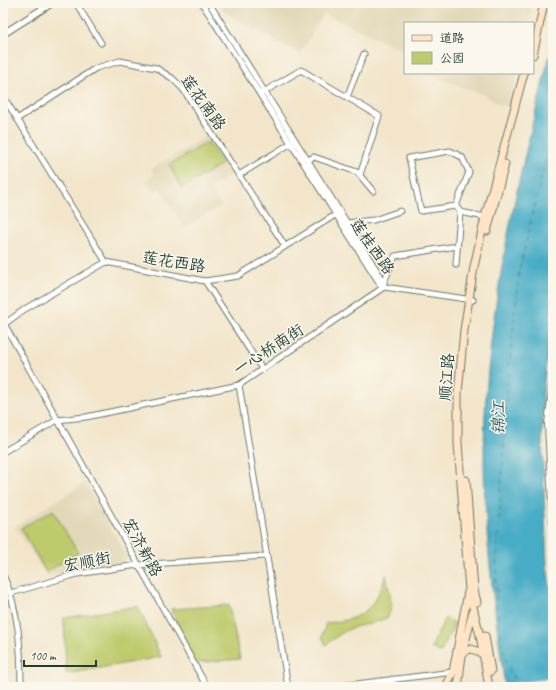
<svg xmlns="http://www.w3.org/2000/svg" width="556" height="690" font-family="Caveat,'LXGW WenKai TC',sans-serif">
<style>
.built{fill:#e2d7b7}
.green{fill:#beca6c;stroke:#6e8450}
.water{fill:#46acc6;stroke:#32747d}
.pier{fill:#f2e5ca}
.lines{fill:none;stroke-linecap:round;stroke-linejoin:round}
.ferry{stroke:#2b5e60;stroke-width:1;stroke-dasharray:5 4;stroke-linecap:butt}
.minor-casing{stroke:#697868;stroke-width:7}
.tertiary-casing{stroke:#697868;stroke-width:8}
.secondary-casing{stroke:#697868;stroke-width:9}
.minor{stroke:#fff;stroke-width:5}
.tertiary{stroke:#fff;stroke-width:6}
.secondary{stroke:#ffe4c6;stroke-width:7}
.labels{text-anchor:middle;stroke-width:3;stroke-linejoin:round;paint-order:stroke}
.street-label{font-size:16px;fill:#1f3d34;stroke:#fbf7ec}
.water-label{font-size:17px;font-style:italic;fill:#2b5e60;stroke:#fbf7ec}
</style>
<rect width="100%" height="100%" fill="#fbf7ec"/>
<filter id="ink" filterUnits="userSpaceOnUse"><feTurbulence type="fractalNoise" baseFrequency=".025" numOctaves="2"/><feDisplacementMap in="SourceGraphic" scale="8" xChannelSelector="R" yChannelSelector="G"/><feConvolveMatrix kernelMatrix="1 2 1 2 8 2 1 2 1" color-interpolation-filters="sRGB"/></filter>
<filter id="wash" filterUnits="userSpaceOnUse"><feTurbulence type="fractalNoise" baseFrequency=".012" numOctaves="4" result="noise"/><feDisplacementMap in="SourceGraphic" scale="16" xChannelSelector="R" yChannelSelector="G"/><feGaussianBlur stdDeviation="0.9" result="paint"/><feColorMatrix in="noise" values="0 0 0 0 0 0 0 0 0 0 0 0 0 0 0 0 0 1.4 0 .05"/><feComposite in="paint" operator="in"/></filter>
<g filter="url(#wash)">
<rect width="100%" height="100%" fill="#f2e5ca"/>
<path class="built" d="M 218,3 L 527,3 L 532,10 L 529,23 L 405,23 L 405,52 L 324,13 L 300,54 L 223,11 Z
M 423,73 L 518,73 L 511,107 L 498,104 L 484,95 Z
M 210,134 L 234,174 L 210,188 L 221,206 L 184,228 L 160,188 L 153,192 L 146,180 L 154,175 L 151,169 Z
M 85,483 L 129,559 L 115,565 L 47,576 L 15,527 Z"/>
<path class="green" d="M 208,142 L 222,164 L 182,188 L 169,165 Z
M 53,510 L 78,553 L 46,572 L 21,528 Z
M 386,575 L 392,605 L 388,617 C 377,623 364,624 352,628 C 342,632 334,638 326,645 L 322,637 L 326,623 C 364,620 374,609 386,575 Z
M 229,605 L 240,659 L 193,663 L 171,609 Z
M 138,606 L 161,657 L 66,674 L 64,618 Z
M 445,618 L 455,623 L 441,652 L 431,648 Z"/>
<path class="water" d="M 553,42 L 553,297 L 543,392 L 542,439 L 547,565 L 553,607 L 553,687 L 505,687 C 494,607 483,526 484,445 C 486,307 519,175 553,42 Z"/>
<path class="pier" d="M 553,678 L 553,687 L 503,687 L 503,685 Z"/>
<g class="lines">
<path class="ferry" d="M 519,687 C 498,659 496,603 496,568 L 508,376 L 519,271 L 553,129"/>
</g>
</g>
<g filter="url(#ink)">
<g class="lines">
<defs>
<path id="minor" d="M 76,3 L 101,43
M 202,3 L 380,284 L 384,287
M 209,3 L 384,282 L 384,287
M 262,93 L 301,70 L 379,116 L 360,175
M 3,96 L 106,262
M 347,97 L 364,54
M 17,119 L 96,68 L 120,61 L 156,68 L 172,78 L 183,89 L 285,246
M 308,160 L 314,157 L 357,172 L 373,191
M 239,175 L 293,142
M 456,206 L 469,172 L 462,157 L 450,151 L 409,158 L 421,211 L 456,206 L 460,212 L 485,217
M 347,223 L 374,220 L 400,211
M 456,265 L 460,212
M 205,281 L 262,369
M 384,282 L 395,256 L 457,246
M 3,322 L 207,687
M 3,325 L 25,309 L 106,262 L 205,281 L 238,276 L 340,212
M 239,385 L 288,687
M 3,452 L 57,420 L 86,417 L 239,385 L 384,287 L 473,300
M 3,575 C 19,609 21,650 21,687
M 11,593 L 77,574 L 138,565 L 265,556
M 392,679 L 394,687
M 332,687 L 453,672"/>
<path id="tertiary" d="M 3,34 L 52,3
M 553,382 L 548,424 L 553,522"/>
<path id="secondary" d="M 533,55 L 544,3
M 487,231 L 505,164
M 466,480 L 474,590 L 477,602
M 485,636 L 491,671
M 462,655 L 465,651 L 472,649 L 483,654
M 446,687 L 453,672 L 468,592
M 458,687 L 462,655 L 473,611
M 489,687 L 480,636 L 469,590 L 458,443 L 458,393 L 464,330 L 474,267 L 485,217 L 524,73"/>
</defs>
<use href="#minor" class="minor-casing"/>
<use href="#tertiary" class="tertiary-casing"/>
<use href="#secondary" class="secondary-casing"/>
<use href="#minor" class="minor"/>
<use href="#tertiary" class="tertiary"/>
<use href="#secondary" class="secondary"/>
</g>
</g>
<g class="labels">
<g class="street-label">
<text transform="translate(204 102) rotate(54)" y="6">莲花南路</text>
<text transform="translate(373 246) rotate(55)" y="6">莲桂西路</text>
<text transform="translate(174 261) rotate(9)" y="6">莲花西路</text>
<text transform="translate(268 349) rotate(-33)" y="6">一心桥南街</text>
<text transform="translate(446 377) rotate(-86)" y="6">顺江路</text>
<text transform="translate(143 547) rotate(61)" y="6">宏济新路</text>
<text transform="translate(87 561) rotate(-11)" y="6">宏顺街</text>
</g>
<g class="water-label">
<text transform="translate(498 418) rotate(-90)" y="6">锦江</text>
</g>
</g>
<rect width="556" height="690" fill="none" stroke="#fbf7ec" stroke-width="16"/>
<rect x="404" y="22" width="130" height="52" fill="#fbf7ec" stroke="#a3ada2"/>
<rect x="412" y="35" width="20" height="6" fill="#ffe4c6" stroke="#a3ada2"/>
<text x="440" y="42" font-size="12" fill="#1f3d34">道路</text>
<rect x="412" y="52" width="20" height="12" fill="#beca6c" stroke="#a3ada2"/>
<text x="440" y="62" font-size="12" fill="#1f3d34">公园</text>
<path d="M24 660v6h72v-6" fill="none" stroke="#1f3d34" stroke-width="2"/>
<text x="30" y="660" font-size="12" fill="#1f3d34" stroke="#fbf7ec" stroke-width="3" paint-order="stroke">100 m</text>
</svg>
